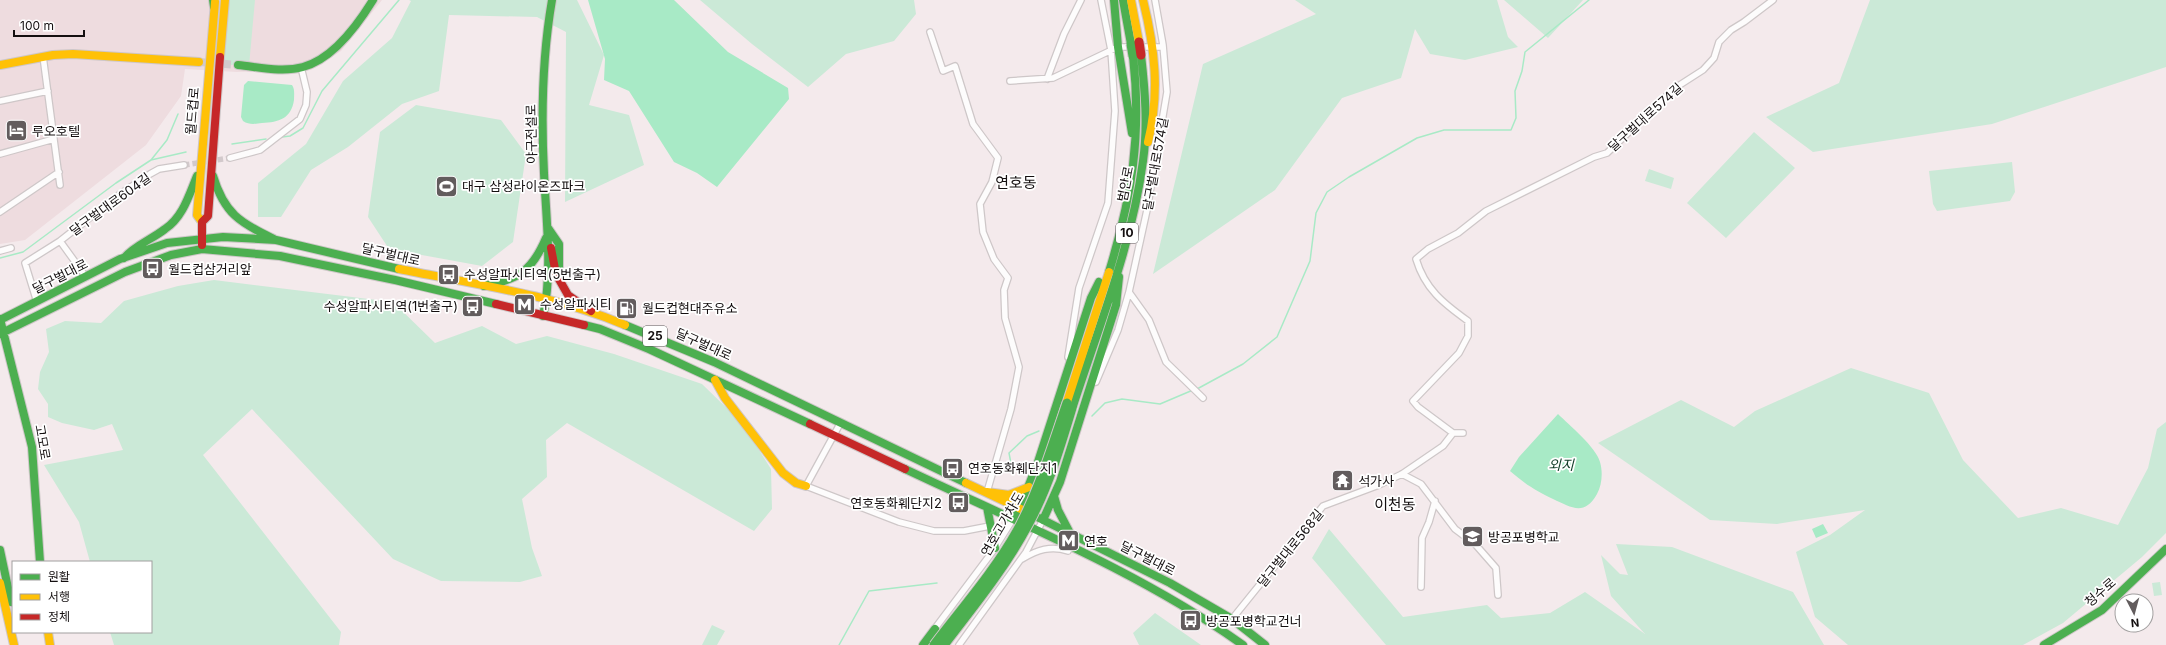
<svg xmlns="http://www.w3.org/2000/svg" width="2166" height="645" font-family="Inter,'Noto Sans KR',sans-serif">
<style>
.built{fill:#eedcdf}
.green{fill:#cbe9d7}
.water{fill:#a8eac6}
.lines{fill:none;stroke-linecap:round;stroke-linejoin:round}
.stream{stroke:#a8eac6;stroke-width:1.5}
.street-tunnel{stroke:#d2c9cb;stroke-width:5.5;stroke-dasharray:5.5 3;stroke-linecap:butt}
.secondary-tunnel{stroke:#d2c9cb;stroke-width:8;stroke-dasharray:8 4;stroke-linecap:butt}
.street-casing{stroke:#cec7c8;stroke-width:8}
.fast-casing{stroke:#cec7c8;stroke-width:10}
.slow-casing{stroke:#cec7c8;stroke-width:10}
.jam-casing{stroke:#cec7c8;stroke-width:10}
.street{stroke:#fdfcfc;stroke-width:5.5}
.fast{stroke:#4caf50;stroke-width:8}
.slow{stroke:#ffc107;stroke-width:8}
.jam{stroke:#c62828;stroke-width:8}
.fast-bridge-casing{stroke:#cec7c8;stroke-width:11;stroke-linecap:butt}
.jam-bridge-casing{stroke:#cec7c8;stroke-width:11;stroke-linecap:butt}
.fast-bridge{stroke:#4caf50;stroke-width:9}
.jam-bridge{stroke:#c62828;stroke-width:9}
.labels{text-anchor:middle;stroke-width:3.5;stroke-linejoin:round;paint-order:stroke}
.shield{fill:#fff;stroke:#5a5758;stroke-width:1}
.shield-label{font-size:12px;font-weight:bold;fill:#140f10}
.street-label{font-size:13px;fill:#140f10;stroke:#fff}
.poi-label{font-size:13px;fill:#140f10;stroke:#fff;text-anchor:start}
.water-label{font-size:14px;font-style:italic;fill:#103b27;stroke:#fff}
.quarter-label{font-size:15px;fill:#140f10;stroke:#fff}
</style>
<rect width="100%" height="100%" fill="#f4eaec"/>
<path class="built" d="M 0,0 L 382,0 L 341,51 L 311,70 L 237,72 L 185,69 L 181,96 L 146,145 L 25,240 L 0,244 Z"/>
<path class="green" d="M 225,0 L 255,0 L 249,66 L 219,64 Z
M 409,0 L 577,0 L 604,55 L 589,105 L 629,115 L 644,165 L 565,202 L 566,32 L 537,17 L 449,15 L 439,91 L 402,104 L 348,147 L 311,170 L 281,217 L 258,217 L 258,183 L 306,144 L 343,81 L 392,38 L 411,1 Z
M 700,0 L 914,0 L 916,14 L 894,41 L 846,54 L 808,87 L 752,44 Z
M 1295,0 L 1497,0 L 1508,37 L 1518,47 L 1465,60 L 1430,54 L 1415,29 L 1401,78 L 1342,98 L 1275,190 L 1153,274 L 1203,64 L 1316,14 Z
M 1504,0 L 1583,0 L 1548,38 Z
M 1870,0 L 2166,0 L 2166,67 L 1992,124 L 1813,152 L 1766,117 L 1839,83 Z
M 416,105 L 501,120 L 526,154 L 513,242 L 482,266 L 389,249 L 368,217 L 380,132 Z
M 1754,132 L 1795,168 L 1726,238 L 1687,203 Z
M 2012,162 L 2015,192 L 2010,201 L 1937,211 L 1933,204 L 1929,171 Z
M 1649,169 L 1674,178 L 1671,189 L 1645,181 Z
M 214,280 L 393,302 L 435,343 L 482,326 L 516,344 L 547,336 L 614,354 L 702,384 L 742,423 L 771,469 L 772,509 L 754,531 L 567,423 L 546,440 L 547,477 L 522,499 L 532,548 L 542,576 L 520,582 L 441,581 L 393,559 L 252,409 L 203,455 L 341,632 L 339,645 L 114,645 L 110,632 L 151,632 L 151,562 L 90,562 L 79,522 L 44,465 L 123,450 L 112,424 L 94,430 L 62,423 L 48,417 L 48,404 L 38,389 L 40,372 L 49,352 L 46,329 L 65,321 L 101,323 L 124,301 L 178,286 Z
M 1851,368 L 1929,393 L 1963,460 L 2018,518 L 2061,508 L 2118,525 L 2148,468 L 2157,429 L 2166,422 L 2166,533 L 2142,557 L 2063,623 L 2023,645 L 1848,645 L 1815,617 L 1796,552 L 1830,535 L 1865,510 L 1777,524 L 1710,520 L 1598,443 L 1681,400 L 1734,427 L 1755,411 Z
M 1329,529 L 1403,617 L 1487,605 L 1501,618 L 1550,613 L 1585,592 L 1645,634 L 1611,596 L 1601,555 L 1620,574 L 1628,575 L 1616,544 L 1672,547 L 1793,592 L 1824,645 L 1386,645 L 1312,558 Z
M 2160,582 L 2162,595 L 2154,596 L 2152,583 Z
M 1155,613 L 1201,645 L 1139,645 L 1133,633 Z
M 712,625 L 725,631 L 717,645 L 702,645 Z"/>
<path class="water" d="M 588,0 L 674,0 L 728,52 L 788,88 L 789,99 L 717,187 L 697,173 L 674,162 L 629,91 L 604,80 L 605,59 Z
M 248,81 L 292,85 C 295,89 294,95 294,100 C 291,119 279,122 262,123 C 255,124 249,125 243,121 L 241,117 L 244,85 Z
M 1558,414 C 1569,425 1596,447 1600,462 C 1603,472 1602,485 1597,494 C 1584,517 1571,507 1553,499 C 1536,491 1525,484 1510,471 L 1519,457 Z
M 1823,524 L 1828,533 L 1816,538 L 1812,529 Z"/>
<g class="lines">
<path class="stream" d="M 282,137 L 290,136 L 303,128 L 322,91 L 399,0
M 232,144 L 266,139
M 151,160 L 167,140 L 178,114
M 0,258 L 23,252 L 116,183 L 151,160 L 186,152
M 1197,389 L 1243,364 L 1277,337 L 1310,261 L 1316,213 L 1327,192 L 1349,177 L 1417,138 L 1444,130 L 1511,130 L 1516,118 L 1515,91 L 1522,71 L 1525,52 L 1589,0
M 1092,416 L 1105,403 L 1122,399 L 1160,404 L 1193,390
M 1013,474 L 1009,453 L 1027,436 L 1039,431
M 839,645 L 869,591 L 937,583"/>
<path class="street-tunnel" d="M 184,165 L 230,158"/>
<path class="secondary-tunnel" d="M 199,62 L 238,65"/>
<defs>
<path id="street" d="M 1155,0 L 1163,45 L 1167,92 L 1147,210 L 1129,292 L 1149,320 L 1166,362 L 1203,398
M 930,32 L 943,71 L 955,66 L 973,124 L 998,158 L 992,182 L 980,204 L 983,232 L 994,259 L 1008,278 L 1004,290 L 1005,318 L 1019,367 L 1011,409 L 987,492
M 43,56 L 60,185
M 1047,79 L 1064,34 L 1081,0
M 1010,81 L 1053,78 L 1118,47 L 1163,47
M 0,101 L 48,91
M 0,154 L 54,139
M 230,158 L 260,150 L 300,119 L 306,105 L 307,92 L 301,67
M 0,212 L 59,172
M 60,241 L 86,277
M 0,251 L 11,248
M 37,302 L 25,263 L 60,241 L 120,194 L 150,174 L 159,169 L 184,165
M 1068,357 L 1079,288 L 1108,203 L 1115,111 L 1111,50 L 1101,0
M 1096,382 L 1118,330 L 1129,292
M 841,422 L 806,486 L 899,522 L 934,531 L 964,531 L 990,526
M 1453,433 L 1418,407 L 1413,401 L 1459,353 L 1468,336 L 1468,321 C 1443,303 1425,289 1416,259 L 1428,249 L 1458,233 L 1486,211 L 1594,157 L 1607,153 L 1675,88 L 1703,70 L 1714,58 L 1719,42 L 1731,30 L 1744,22 L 1773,0
M 1402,474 L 1421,484 L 1455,529 L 1475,544 L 1496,568 L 1498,595
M 1022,559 C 1037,550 1051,545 1068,551
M 1421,587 L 1422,538 L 1429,522 L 1435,501
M 1232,619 L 1323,506 L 1379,485 L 1402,474 L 1443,446 L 1453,433 L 1463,433
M 933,631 L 993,551 L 1013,519
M 959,645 L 1026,552 L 1043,520"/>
<path id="fast" d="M 213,0 L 214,7
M 1114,0 L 1118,47 L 1132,133
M 1123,0 L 1131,44
M 238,65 C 259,67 282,73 303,67 C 333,59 357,26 373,0
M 213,176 C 224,213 240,223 274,239
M 548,228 L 559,244 L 559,269
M 124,258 C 135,245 151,240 165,229 C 183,217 189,195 197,176
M 1109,272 C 1132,196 1142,135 1133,56
M 484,286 C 519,279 532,271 546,238
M 543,316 C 553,273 546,217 544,173 C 541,115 542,58 552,0
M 0,319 L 32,447 L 40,562
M 0,320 L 120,259 L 167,243 L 223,237 L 276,240 L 399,269
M 584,325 L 600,329 L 649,349 L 810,424
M 625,325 L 714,362 L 966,483
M 0,334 L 125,272 L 171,255 L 202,249 L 280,256 L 395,280 L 496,304
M 1073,406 C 1099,326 1132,245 1143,161 C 1148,126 1145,90 1141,55
M 905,469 C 1019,523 1140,572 1243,645
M 1054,496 L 1058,510 L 1070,533
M 987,507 L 995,548
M 1037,517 L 1170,583 L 1232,619 L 1265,645
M 1013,519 L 1021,505 L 1038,462 L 1091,298 L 1099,282
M 1043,520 L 1060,482 L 1116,305 L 1119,277
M 0,550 L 11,602
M 923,645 L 935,629
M 2044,645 L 2102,610 L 2166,549"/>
<path id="slow" d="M 1131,0 L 1139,42
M 1143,0 C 1155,48 1160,93 1148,142
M 220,57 L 225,0
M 0,65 L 53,55 L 73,54 L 199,62
M 202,222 L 197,215 L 215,2
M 399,269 C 474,284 554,295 625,325
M 715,380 L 725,398 L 783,473 L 796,483 L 806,486
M 1067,402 L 1109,272
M 966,483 L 1025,511
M 987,492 L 1009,495 L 1029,487
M 0,583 L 14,645
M 48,632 L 50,645"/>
<path id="jam" d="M 202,245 L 202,222 L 208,216 L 220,57
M 551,248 L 556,274 L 568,295 L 591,311
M 496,304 L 584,325
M 810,424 L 905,469"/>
</defs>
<use href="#street" class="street-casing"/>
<use href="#fast" class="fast-casing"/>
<use href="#slow" class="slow-casing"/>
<use href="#jam" class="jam-casing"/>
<use href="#street" class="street"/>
<use href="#fast" class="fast"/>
<use href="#slow" class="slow"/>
<use href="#jam" class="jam"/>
<defs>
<path id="fast-bridge" d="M 1131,44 L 1133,56
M 934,645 C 962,608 994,572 1017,531 C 1039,491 1052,446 1067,403
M 944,645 C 974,606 1005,568 1028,525 C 1048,488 1060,448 1072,408"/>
<path id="jam-bridge" d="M 1139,42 L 1141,55"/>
</defs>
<use href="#fast-bridge" class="fast-bridge-casing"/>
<use href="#jam-bridge" class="jam-bridge-casing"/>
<use href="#fast-bridge" class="fast-bridge"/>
<use href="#jam-bridge" class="jam-bridge"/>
</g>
<defs>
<symbol id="hotel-square" viewBox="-11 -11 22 22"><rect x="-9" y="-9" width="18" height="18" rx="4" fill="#625c5d" stroke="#fff"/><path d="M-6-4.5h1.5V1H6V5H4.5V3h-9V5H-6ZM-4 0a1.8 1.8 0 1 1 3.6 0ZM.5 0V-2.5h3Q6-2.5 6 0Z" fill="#fff"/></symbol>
<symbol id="stadium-square" viewBox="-11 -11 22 22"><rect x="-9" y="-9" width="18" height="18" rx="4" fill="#625c5d" stroke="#fff"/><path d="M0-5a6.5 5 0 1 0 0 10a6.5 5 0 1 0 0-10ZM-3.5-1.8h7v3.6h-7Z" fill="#fff"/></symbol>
<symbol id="bus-square" viewBox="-11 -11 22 22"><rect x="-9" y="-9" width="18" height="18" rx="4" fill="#625c5d" stroke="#fff"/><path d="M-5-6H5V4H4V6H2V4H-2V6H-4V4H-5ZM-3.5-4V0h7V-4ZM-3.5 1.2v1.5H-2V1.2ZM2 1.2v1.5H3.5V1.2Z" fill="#fff"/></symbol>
<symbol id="metro-square" viewBox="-11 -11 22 22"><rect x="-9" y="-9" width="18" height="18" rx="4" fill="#625c5d" stroke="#fff"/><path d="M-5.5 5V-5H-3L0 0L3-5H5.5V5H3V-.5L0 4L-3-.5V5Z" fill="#fff"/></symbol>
<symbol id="fuel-square" viewBox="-11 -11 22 22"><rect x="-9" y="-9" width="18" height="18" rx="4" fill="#625c5d" stroke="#fff"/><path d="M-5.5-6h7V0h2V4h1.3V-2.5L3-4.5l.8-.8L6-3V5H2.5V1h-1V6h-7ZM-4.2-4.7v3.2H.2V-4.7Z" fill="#fff"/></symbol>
<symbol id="temple-square" viewBox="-11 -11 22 22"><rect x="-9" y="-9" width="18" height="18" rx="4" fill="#625c5d" stroke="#fff"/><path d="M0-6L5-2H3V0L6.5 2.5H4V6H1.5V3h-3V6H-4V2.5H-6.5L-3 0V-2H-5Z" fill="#fff"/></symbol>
<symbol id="school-square" viewBox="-11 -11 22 22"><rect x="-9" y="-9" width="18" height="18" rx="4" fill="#625c5d" stroke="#fff"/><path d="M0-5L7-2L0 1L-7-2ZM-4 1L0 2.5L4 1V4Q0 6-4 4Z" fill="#fff"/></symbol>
</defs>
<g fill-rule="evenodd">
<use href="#hotel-square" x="4" y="118" width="25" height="25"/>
<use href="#stadium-square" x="434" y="174" width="25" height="25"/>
<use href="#bus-square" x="140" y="256" width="25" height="25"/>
<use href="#bus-square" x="436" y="262" width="25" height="25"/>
<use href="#metro-square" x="512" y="292" width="25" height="25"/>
<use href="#bus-square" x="460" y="294" width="25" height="25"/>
<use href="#fuel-square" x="614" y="296" width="25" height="25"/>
<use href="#bus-square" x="940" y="456" width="25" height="25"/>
<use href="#temple-square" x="1330" y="468" width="25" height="25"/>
<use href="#bus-square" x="946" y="490" width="25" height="25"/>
<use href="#school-square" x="1460" y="524" width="25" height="25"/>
<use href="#metro-square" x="1056" y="528" width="25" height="25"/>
<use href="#bus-square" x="1178" y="608" width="25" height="25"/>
</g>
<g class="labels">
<g class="shield">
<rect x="1116" y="223" width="22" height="20" rx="3"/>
<rect x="643" y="326" width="24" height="20" rx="3"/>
</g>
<g class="shield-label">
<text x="1127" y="237">10</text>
<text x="655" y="340">25</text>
</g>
<g class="street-label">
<text transform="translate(192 111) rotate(-85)" y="5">월드컵로</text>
<text transform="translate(1645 117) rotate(-42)" y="5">달구벌대로574길</text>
<text transform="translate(531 134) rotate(-91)" y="5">야구전설로</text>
<text transform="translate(1155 164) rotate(-80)" y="5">달구벌대로574길</text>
<text transform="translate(1125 184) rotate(-79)" y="5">범안로</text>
<text transform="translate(110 204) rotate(-36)" y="5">달구벌대로604길</text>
<text transform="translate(391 254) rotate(13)" y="5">달구벌대로</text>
<text transform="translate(60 276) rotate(-27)" y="5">달구벌대로</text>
<text transform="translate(704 344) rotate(24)" y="5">달구벌대로</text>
<text transform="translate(43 442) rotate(80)" y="5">고모로</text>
<text transform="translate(1002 524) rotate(-60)" y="5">연호고가차도</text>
<text transform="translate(1290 548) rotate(-51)" y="5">달구벌대로568길</text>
<text transform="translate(1148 558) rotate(27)" y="5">달구벌대로</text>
<text transform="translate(2100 592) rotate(-41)" y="5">청수로</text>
</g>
<g class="poi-label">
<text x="32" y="136">루오호텔</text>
<text x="462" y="191">대구 삼성라이온즈파크</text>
<text x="168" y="274">월드컵삼거리앞</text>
<text x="464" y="279">수성알파시티역(5번출구)</text>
<text x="540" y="309">수성알파시티</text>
<text x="458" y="311" text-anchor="end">수성알파시티역(1번출구)</text>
<text x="642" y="313">월드컵현대주유소</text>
<text x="968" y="473">연호동화훼단지1</text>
<text x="1358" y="486">석가사</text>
<text x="942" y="508" text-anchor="end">연호동화훼단지2</text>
<text x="1488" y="542">방공포병학교</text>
<text x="1084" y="546">연호</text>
<text x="1206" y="626">방공포병학교건너</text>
</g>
<g class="water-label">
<text x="1561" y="470">외지</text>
</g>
<g class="quarter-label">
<text x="1016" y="188">연호동</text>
<text x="1395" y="510">이천동</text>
</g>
</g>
<rect x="12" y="561" width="140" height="72" fill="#ffffff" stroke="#a19f9f"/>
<rect x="20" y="574" width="20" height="6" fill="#4caf50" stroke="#a19f9f"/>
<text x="48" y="581" font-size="12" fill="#140f10">원활</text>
<rect x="20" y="594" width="20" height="6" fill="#ffc107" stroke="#a19f9f"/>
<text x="48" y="601" font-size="12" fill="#140f10">서행</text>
<rect x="20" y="614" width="20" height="6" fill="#c62828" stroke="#a19f9f"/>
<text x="48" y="621" font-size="12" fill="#140f10">정체</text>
<g transform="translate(2134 613) rotate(174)"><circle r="19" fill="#ffffff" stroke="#a19f9f"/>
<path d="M0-3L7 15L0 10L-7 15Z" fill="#625c5d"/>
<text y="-6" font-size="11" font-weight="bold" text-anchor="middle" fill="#140f10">N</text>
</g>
<path d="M14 30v6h70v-6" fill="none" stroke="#140f10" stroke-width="2"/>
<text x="20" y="30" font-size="12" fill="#140f10" stroke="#ffffff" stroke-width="3" paint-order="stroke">100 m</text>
</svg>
